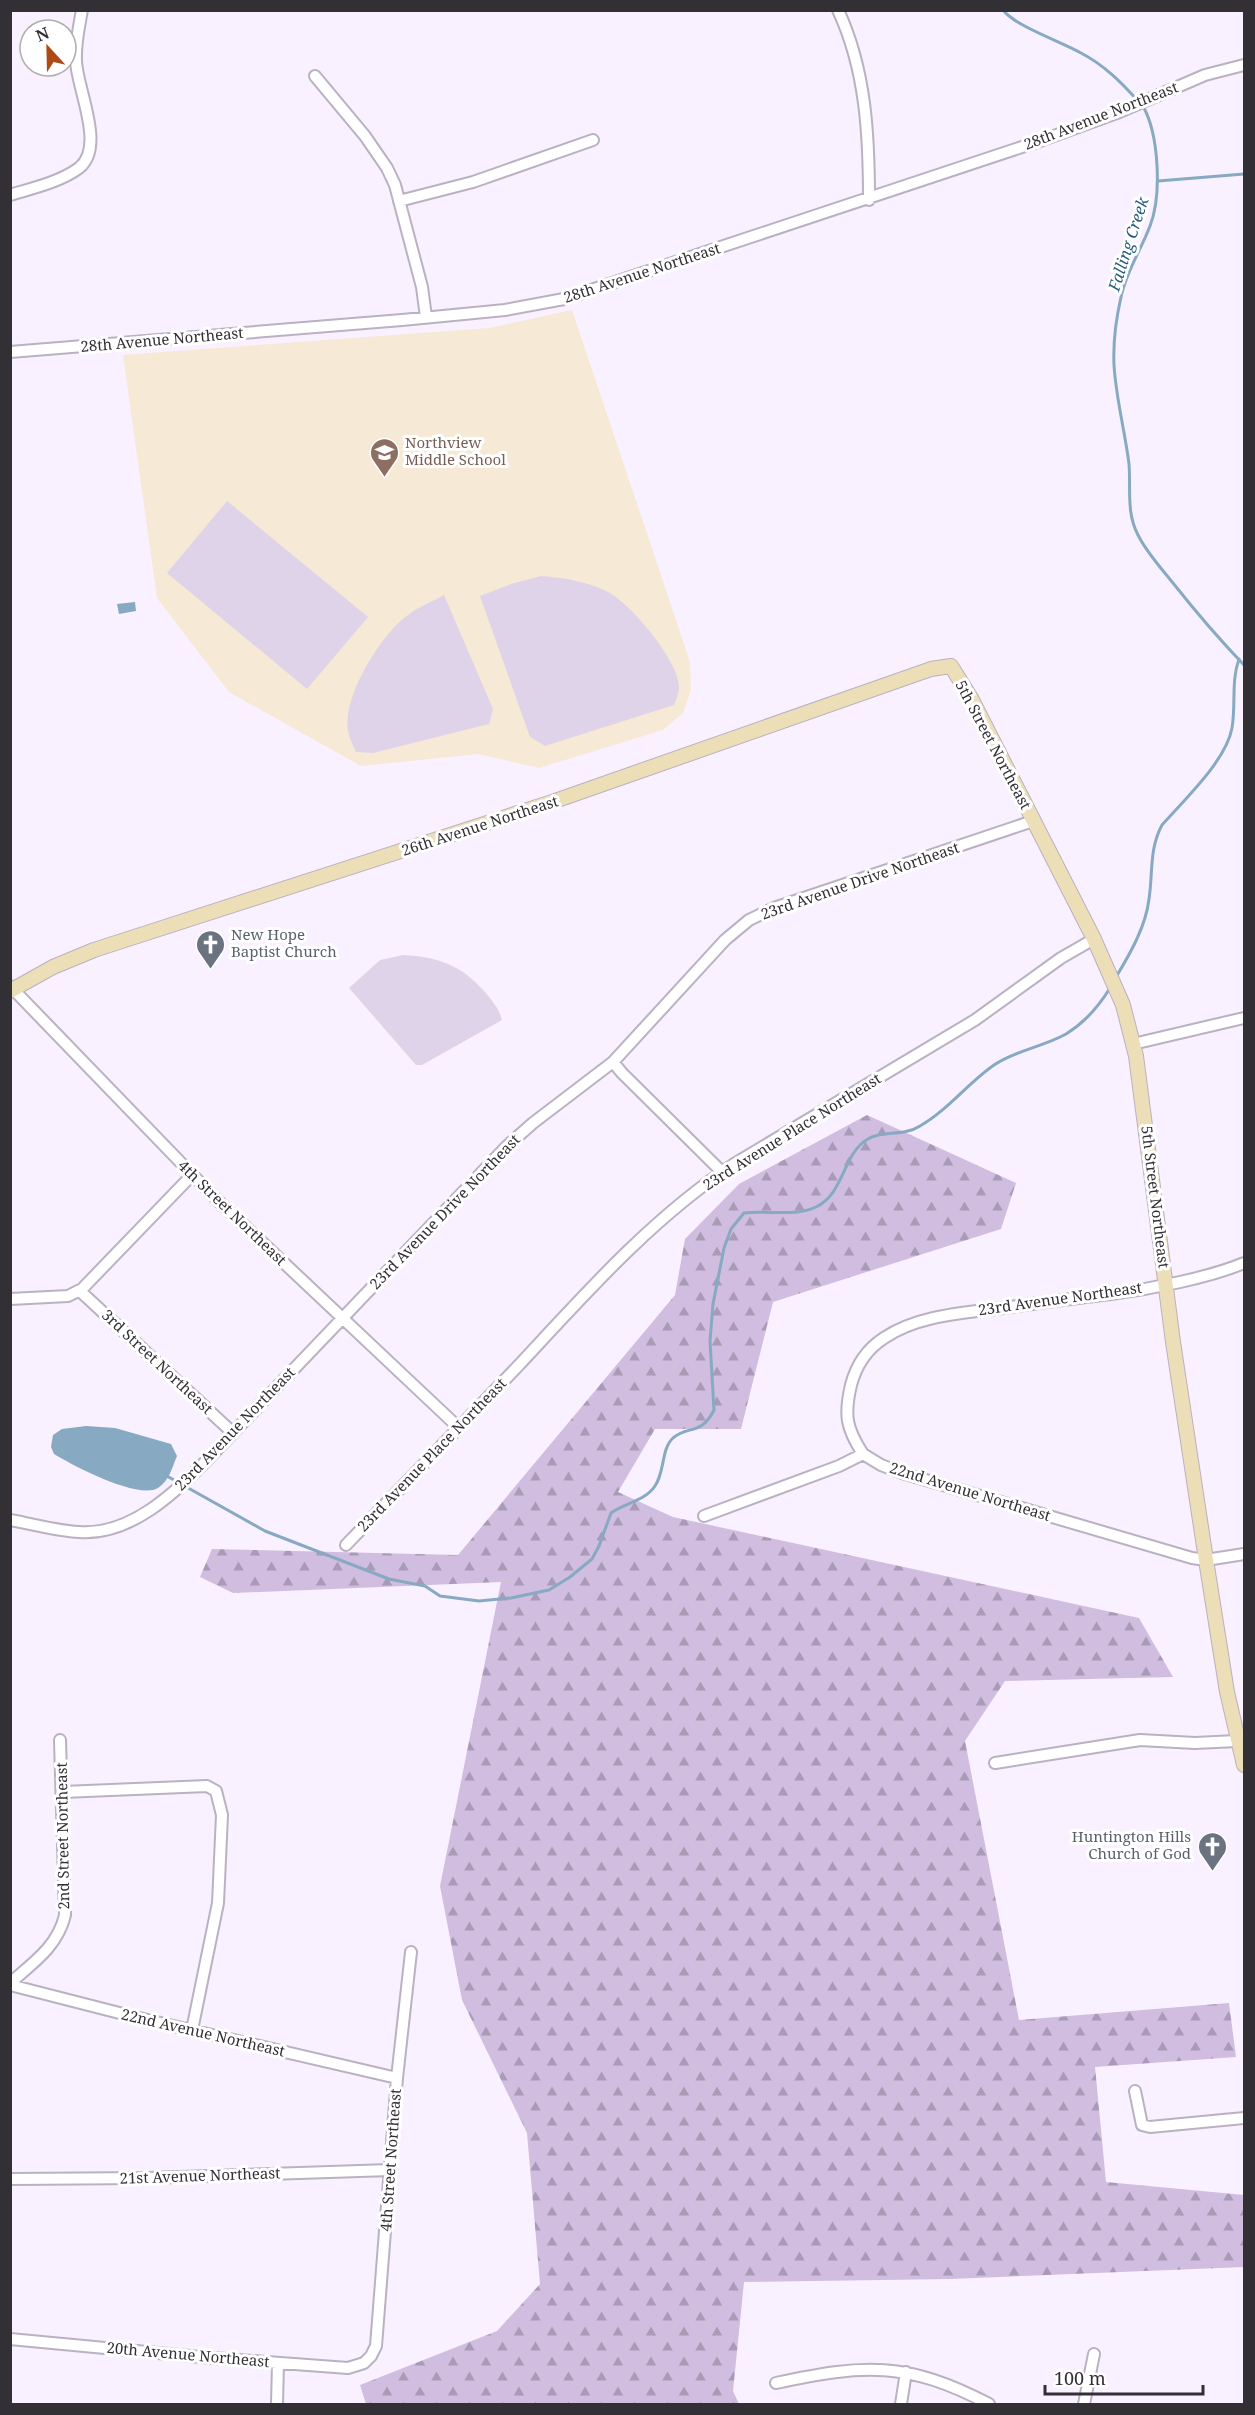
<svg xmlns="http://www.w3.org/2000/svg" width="1255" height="2415" font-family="'Noto Serif',serif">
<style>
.education{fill:#f6e9d5}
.forest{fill:url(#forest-firs)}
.park{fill:#dfd3e9}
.water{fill:#87a9c2}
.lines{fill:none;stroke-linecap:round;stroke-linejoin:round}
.stream{stroke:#87a9c2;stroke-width:3}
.street-casing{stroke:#bab1c2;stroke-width:14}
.secondary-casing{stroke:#bab1c2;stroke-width:16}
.street{stroke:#fff;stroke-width:10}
.secondary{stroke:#ecdeb6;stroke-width:14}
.labels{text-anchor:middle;stroke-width:6;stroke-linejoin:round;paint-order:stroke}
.street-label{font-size:15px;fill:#322f35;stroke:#fff}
.education-label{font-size:15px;fill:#785e54;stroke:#fff;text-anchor:start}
.worship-label{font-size:15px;fill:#5b616d;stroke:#fff;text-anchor:start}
.water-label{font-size:16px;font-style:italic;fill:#235c7f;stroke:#fff}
</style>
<defs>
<pattern id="forest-firs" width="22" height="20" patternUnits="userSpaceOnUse" patternTransform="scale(1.5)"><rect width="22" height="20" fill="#d0bde0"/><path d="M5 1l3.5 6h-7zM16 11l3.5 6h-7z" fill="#a99ab6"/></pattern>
</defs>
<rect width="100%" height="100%" fill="#f9f1ff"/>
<path class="education" d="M 572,310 L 690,662 L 691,690 L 683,713 L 663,730 L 539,768 L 478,754 L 361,766 L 229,692 L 157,598 L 123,355 L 489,328 Z"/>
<path class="forest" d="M 867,1115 L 1016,1183 L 1001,1229 L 773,1302 L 741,1429 L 655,1429 L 618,1492 L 673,1517 L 1139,1618 L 1173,1677 L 1005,1681 L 965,1741 L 1019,2020 L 1229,2003 L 1236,2057 L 1095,2067 L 1106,2182 L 1244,2195 L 1244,2267 L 951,2279 L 744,2282 L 733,2391 L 739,2404 L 366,2404 L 360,2385 L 497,2331 L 540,2284 L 527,2133 L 462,2000 L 440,1886 L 501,1582 L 233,1593 L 200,1577 L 212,1549 L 458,1555 L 675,1295 L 685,1239 L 739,1184 Z"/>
<path class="park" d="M 227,501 L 368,617 L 307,689 L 167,573 Z
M 541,576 C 564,578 587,581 608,592 C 631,604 679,661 679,687 C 679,693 676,700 674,705 L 545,746 L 530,737 L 480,596 L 511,584 Z
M 444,595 L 493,709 L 489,724 L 373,753 L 356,752 C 353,745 349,738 348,731 C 342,697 381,634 408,615 C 418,607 432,602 444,595 Z
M 403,955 C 439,957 461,965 485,992 C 492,1001 499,1008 502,1020 L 422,1065 L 416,1065 L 349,988 L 380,960 Z"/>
<path class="water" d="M 135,602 L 136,611 L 119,614 L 117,604 Z
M 86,1426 L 115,1428 L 171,1444 L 177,1456 C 172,1468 169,1481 158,1488 C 138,1500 72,1465 54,1454 L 51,1447 L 53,1435 L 62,1429 Z"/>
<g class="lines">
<path class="stream" d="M 1003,10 C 1015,26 1062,42 1081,53 C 1104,65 1121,82 1138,101
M 1143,106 C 1159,135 1162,195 1150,226 C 1141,250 1126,272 1121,297 C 1116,319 1113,343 1114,365 C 1116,399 1125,431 1129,464 C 1131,489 1126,512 1138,535 C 1147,553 1161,568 1173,583 C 1196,612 1219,639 1244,665
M 1158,181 L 1244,174
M 1116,977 C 1130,954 1146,926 1149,899 C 1153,873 1149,849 1162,825 C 1184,800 1226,761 1232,728 C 1236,705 1231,681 1239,659
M 165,1475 L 265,1531 L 389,1579 L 425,1586 L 440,1596 L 479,1601 L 511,1598 L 549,1590 L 570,1577 L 592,1559 L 599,1546 L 611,1513 C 625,1503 645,1501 655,1486 C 665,1472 661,1449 673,1438 C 688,1425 701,1436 714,1410 L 710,1341 L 713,1304 L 724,1248 L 731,1229 L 744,1213 C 767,1210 795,1217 816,1207 C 845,1193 842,1154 868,1139 C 882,1130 903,1137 920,1126 C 948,1110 968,1083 994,1065 C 1016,1050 1043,1047 1066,1034 C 1084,1023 1099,1006 1110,988"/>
<defs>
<path id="street" d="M 838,10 C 866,70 869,135 869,200
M 315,76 L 365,136 L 387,168 L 395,185 L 422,287 L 426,317
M 10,195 C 33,188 60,182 79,168 C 106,147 77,89 76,61 C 75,44 79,27 82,10
M 399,201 L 473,182 L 593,140
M 10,352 L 402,320 L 505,310 L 564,299 L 1040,141 L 1117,113 L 1205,75 L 1244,65
M 10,986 L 214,1197 L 458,1427
M 1133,1044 L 1244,1018
M 613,1062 L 622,1073 L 722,1172
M 80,1291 L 233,1433
M 10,1299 L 68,1296 L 82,1289 L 192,1175
M 863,1454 C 846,1428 844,1415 851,1385 C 856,1366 867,1349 884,1338 C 918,1315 964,1313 1003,1308 C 1039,1303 1075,1298 1111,1294 C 1151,1289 1208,1278 1244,1263
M 704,1516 L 839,1466 L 863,1454 L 881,1465 L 902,1473 L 1192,1558 L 1206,1560 L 1244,1554
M 10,1520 C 33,1524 56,1531 79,1532 C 130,1536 175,1493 208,1459 L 506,1147 L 533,1123 L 613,1062 L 725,940 L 749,920 L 774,908 L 1033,821
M 346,1545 C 403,1485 462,1425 519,1365 C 586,1293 652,1218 734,1164 L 975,1020 L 1061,958 L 1094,939
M 995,1763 L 1140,1740 L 1195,1743 L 1237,1741
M 63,1792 L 207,1786 L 216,1791 L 222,1815 L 218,1903 L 192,2030
M 10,1983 C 33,1963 58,1946 65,1915 L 60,1740
M 10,1985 L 139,2018 L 397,2078
M 1135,2091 L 1142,2125 L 1150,2127 L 1244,2118
M 10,2179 L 148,2178 L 390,2170
M 10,2339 L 200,2357 L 348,2368 L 364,2363 L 371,2356 L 376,2346 L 397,2078 L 411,1952
M 776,2383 C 864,2364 907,2361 989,2404
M 277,2404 L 278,2363
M 901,2404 L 906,2372
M 1084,2404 L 1094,2354"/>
<path id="secondary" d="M 10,991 L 53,967 L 94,950 L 552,802 L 894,682 L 931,669 L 951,666 L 971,698 L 1094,939 L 1123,1005 L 1136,1056 L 1173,1342 L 1206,1560 L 1227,1692 L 1244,1765"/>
</defs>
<use href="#street" class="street-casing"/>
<use href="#secondary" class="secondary-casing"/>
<use href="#street" class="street"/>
<use href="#secondary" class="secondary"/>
</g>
<defs>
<symbol id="school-pin" viewBox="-11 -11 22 30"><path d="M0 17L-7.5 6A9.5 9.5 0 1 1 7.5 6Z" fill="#8d6e63" stroke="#fff"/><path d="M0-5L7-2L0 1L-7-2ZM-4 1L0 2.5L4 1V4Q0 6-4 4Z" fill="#fff"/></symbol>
<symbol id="church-pin" viewBox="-11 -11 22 30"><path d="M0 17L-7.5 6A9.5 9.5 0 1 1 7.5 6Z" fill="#6b7280" stroke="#fff"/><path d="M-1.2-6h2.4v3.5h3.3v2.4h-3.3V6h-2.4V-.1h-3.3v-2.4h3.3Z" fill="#fff"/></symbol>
</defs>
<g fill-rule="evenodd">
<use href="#school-pin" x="368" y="436" width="33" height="45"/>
<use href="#church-pin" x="194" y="928" width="33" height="45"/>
<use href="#church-pin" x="1196" y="1830" width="33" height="45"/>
</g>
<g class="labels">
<g class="street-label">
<text transform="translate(1101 116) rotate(-21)" y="5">28th Avenue Northeast</text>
<text transform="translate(642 273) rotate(-18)" y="5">28th Avenue Northeast</text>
<text transform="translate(162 340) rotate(-5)" y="5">28th Avenue Northeast</text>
<text transform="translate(993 745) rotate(62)" y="5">5th Street Northeast</text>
<text transform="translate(480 826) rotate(-18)" y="5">26th Avenue Northeast</text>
<text transform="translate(860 881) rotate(-19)" y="5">23rd Avenue Drive Northeast</text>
<text transform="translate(792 1132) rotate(-32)" y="5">23rd Avenue Place Northeast</text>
<text transform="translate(1155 1197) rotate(83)" y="5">5th Street Northeast</text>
<text transform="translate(445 1212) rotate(-46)" y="5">23rd Avenue Drive Northeast</text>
<text transform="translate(232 1213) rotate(44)" y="5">4th Street Northeast</text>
<text transform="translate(1060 1299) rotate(-8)" y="5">23rd Avenue Northeast</text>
<text transform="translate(157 1362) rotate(43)" y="5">3rd Street Northeast</text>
<text transform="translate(235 1429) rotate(-46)" y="5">23rd Avenue Northeast</text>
<text transform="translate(432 1455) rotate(-46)" y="5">23rd Avenue Place Northeast</text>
<text transform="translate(970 1492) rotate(17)" y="5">22nd Avenue Northeast</text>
<text transform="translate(63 1836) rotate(-91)" y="5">2nd Street Northeast</text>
<text transform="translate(203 2033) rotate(13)" y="5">22nd Avenue Northeast</text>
<text transform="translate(391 2160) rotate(-86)" y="5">4th Street Northeast</text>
<text transform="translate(200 2176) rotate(-2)" y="5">21st Avenue Northeast</text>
<text transform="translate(188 2355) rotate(5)" y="5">20th Avenue Northeast</text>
</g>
<g class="education-label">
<text x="405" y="448">Northview<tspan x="405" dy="17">Middle School</tspan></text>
</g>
<g class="worship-label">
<text x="231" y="940">New Hope<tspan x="231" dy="17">Baptist Church</tspan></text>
<text x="1191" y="1842" text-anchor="end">Huntington Hills<tspan x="1191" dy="17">Church of God</tspan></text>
</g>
<g class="water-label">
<text transform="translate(1128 244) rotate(-72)" y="6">Falling Creek</text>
</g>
</g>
<rect width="1255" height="2415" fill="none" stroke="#322f35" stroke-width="24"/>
<g transform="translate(48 48) rotate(338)"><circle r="28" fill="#ffffff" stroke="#adacae" stroke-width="1.5"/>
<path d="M0-4.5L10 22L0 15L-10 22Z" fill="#ae4a16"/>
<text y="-9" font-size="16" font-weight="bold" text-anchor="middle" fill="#322f35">N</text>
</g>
<path d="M1045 2385v9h158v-9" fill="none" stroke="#322f35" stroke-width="3"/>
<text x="1054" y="2385" font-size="18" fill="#322f35" stroke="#ffffff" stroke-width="4.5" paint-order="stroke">100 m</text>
</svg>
